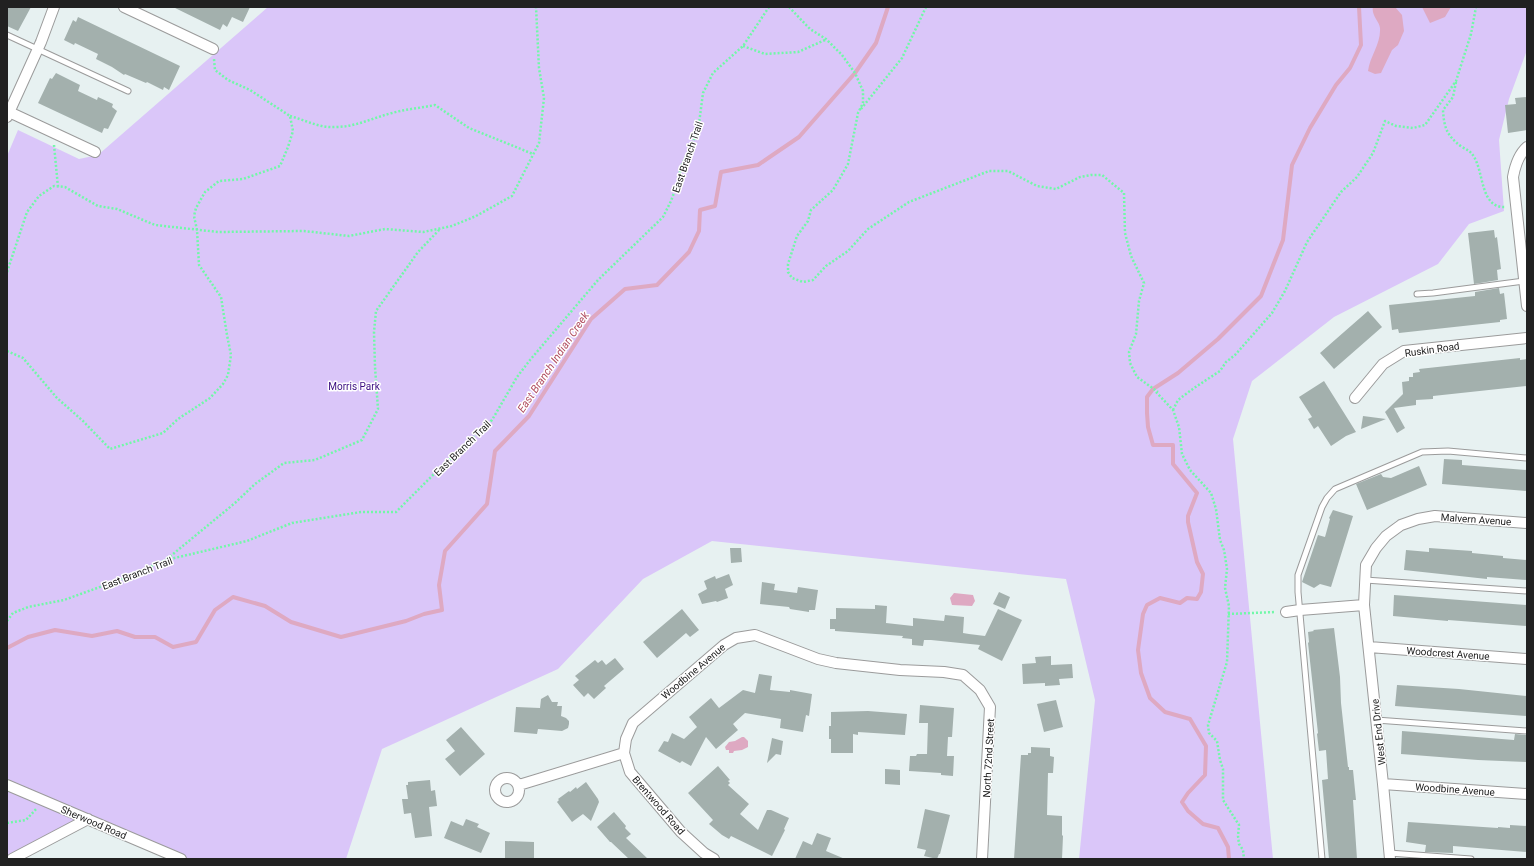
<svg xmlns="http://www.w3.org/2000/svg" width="1534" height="866" font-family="Roboto,sans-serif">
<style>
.park{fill:#dac6f9}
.water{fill:#dea9c2}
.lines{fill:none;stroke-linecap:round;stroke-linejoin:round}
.stream{stroke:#dea9c2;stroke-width:4}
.building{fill:#a3b0ad}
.service-casing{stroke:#9b9b9b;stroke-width:7}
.minor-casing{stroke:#9b9b9b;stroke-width:12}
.path{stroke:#71f8a8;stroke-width:2.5;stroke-dasharray:2 2;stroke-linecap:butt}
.service{stroke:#fff;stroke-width:5}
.minor{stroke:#fff;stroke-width:10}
.labels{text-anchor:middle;stroke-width:3;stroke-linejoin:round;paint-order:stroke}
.street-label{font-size:10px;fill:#212121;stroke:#fff}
.park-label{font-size:10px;fill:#3a0d80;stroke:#fff}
.water-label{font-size:11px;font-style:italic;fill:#b04d60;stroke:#fff}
</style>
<rect width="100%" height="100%" fill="#e7f1f1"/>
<path class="park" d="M 268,7 L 1527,7 L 1527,50 L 1509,99 L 1499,140 L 1504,211 L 1469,224 L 1438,264 L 1334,317 L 1252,381 L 1233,439 L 1273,859 L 1079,859 L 1095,700 L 1066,579 L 712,541 L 643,579 L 558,669 L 382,749 L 346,859 L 187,859 L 90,817 L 7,858 L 7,156 L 18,130 L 79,159 L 98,155 Z"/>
<path class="water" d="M 1373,7 L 1395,7 L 1402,15 L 1404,31 L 1398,45 L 1392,50 L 1381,73 L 1375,74 L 1368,71 C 1370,56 1381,44 1380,28 C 1379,21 1371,15 1373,7 Z
M 1422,7 L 1451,7 L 1445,17 L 1430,23 Z
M 954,593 L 973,595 L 975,601 L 972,606 L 952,605 L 950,598 Z
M 742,737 L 744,737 L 748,741 L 748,747 L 742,750 L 734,751 L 733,753 L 729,753 L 729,750 L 726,750 L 725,747 L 729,742 L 735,741 Z"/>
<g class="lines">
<path class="stream" d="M 7,648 L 28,637 L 55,630 L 92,636 L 117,631 L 135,637 L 155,637 L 173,647 L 196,642 L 215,610 L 233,597 L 265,606 L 291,622 L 341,637 L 406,621 L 424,614 L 442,610 L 439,585 L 445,551 L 487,504 L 495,451 L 529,416 L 591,319 L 625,289 L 657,285 L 689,252 L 699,231 L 700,210 L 715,206 L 721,172 L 758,165 L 799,137 L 855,73 L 876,43 L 888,7
M 1229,859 L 1228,847 L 1218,828 L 1203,824 L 1188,811 L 1182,802 L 1188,793 L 1205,775 L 1206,746 L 1190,719 L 1165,712 L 1150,698 L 1141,673 L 1138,650 L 1143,614 L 1147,605 L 1160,598 L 1180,603 L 1187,598 L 1197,599 L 1201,592 L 1203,574 L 1197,562 L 1188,522 L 1188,516 L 1197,493 L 1173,464 L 1173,445 L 1153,445 L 1148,427 L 1147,413 L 1147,397 L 1153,389 L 1178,373 L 1218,339 L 1261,296 L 1283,240 L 1292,165 L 1310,128 L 1336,85 L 1350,68 L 1361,45 L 1359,7"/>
</g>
<path class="building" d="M 7,7 L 31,7 L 18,31 L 7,26 Z
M 173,7 L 250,7 L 243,22 L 232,17 L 227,27 L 223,24 L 220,30 Z
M 78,17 L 180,66 L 169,90 L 164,87 L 163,90 L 147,82 L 146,83 L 125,74 L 124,75 L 112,67 L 96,59 L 98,54 L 75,43 L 74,45 L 64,40 L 73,20 L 76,22 Z
M 56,73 L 80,85 L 78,91 L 97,100 L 98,97 L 113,104 L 112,107 L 117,111 L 108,129 L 104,128 L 102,133 L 38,103 L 50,78 L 52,79 Z
M 1527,97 L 1527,130 L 1508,133 L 1505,105 L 1516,104 L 1515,98 Z
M 1494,230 L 1495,238 L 1497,237 L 1501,269 L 1497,270 L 1498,280 L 1474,284 L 1468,233 Z
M 1499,288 L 1500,294 L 1504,293 L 1507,319 L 1500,320 L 1500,322 L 1399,333 L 1398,329 L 1392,330 L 1389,305 L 1475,296 L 1475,292 Z
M 1368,311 L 1382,327 L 1334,369 L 1320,353 Z
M 1520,358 L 1520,360 L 1527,359 L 1527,386 L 1433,396 L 1433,399 L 1416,400 L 1416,405 L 1394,408 L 1405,428 L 1397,433 L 1385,412 L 1403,394 L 1402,382 L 1409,381 L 1409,377 L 1413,377 L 1413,373 L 1420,372 L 1419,369 Z
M 1324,381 L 1356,432 L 1346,436 L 1331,446 L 1318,426 L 1314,429 L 1308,419 L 1312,417 L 1299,397 Z
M 1363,416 L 1386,419 L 1361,429 Z
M 1444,459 L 1462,460 L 1462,465 L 1527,470 L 1527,491 L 1442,484 Z
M 1419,466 L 1427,485 L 1367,510 L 1356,484 L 1381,474 L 1383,477 L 1391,478 Z
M 1333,510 L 1353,516 L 1331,587 L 1320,584 L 1314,588 L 1302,582 L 1318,535 L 1325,537 L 1330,519 L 1329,518 Z
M 730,548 L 741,548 L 742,562 L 731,563 Z
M 1429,548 L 1472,551 L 1472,553 L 1503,556 L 1503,558 L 1527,560 L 1527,580 L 1487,577 L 1487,579 L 1404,570 L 1406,550 L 1429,552 Z
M 729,574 L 733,585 L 725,589 L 728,598 L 717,602 L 716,601 L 702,604 L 698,594 L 707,589 L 704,581 L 715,576 L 716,579 Z
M 762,582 L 775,584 L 774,590 L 797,593 L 798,587 L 818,590 L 815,610 L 809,610 L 809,612 L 790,609 L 789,607 L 760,604 Z
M 999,592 L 1010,597 L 1005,609 L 993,604 Z
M 1394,595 L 1527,605 L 1527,626 L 1448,620 L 1448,621 L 1393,616 Z
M 875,605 L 887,606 L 886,623 L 913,626 L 913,618 L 944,621 L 945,615 L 964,617 L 963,633 L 969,634 L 985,636 L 998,609 L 1022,620 L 1002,661 L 978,649 L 980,645 L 931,640 L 924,640 L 923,646 L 912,645 L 912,639 L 902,638 L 903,636 L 835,631 L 835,629 L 830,629 L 830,619 L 836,619 L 836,608 L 875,609 Z
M 682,609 L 699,630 L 690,637 L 686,633 L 657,658 L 643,642 Z
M 1334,628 L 1340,677 L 1341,703 L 1348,767 L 1349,767 L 1349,770 L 1353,770 L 1356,800 L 1353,800 L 1357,859 L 1329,859 L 1322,780 L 1328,779 L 1326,750 L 1319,751 L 1317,734 L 1318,733 L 1308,643 L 1309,642 L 1308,632 L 1314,631 L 1313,630 Z
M 1051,656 L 1051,665 L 1072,664 L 1073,678 L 1059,679 L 1060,685 L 1045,686 L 1045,683 L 1023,684 L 1022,664 L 1036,663 L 1035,657 Z
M 615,658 L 624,669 L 604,686 L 606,688 L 594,699 L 588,693 L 584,697 L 573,685 L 579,680 L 575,676 L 595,660 L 598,663 L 602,660 L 606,665 Z
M 759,674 L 772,676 L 770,690 L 790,692 L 790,690 L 812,694 L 809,716 L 806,715 L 803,732 L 780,728 L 781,719 L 745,713 L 733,724 L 738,730 L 716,749 L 706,737 L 691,766 L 682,761 L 680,763 L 658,751 L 664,741 L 668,742 L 672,733 L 684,739 L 697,727 L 689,717 L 711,698 L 719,708 L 743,690 L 755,693 Z
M 1397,685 L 1459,689 L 1527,696 L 1527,716 L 1395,706 Z
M 548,695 L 552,702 L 558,702 L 557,706 L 562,706 L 561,716 L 566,718 L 569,721 L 569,724 L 568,728 L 562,731 L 538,729 L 537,734 L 514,732 L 516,707 L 540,708 L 541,699 Z
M 1056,700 L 1063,727 L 1044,732 L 1037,704 Z
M 920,705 L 954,708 L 952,737 L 948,737 L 947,756 L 954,756 L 953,776 L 941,775 L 941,773 L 909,771 L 910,756 L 916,756 L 917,754 L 927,754 L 928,723 L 919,723 Z
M 868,711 L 907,714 L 905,735 L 858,732 L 858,735 L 853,734 L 853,753 L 831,753 L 831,739 L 829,739 L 829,726 L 831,726 L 831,712 Z
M 461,727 L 485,754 L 460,776 L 445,759 L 455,751 L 446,740 Z
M 1402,731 L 1514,740 L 1515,734 L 1527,735 L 1527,762 L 1478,760 L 1401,754 Z
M 772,738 L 783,741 L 781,755 L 776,754 L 767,763 Z
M 1031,747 L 1050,748 L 1050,756 L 1054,757 L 1053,773 L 1048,773 L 1047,815 L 1062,816 L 1062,835 L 1063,836 L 1062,859 L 1014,859 L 1021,755 L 1028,755 L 1028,753 L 1031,753 Z
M 718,766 L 730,780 L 728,781 L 730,783 L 728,785 L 749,804 L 740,814 L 758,830 L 767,810 L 771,810 L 789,818 L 784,829 L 785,830 L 772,856 L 731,836 L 729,839 L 722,835 L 709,824 L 713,820 L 688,793 Z
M 885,769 L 900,770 L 900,785 L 885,784 Z
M 430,780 L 431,791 L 435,790 L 437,806 L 429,807 L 432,836 L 415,838 L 411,813 L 404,814 L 402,799 L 408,799 L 406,785 L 408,785 L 408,782 Z
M 586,782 L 598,799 L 599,802 L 591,821 L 583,814 L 572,822 L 557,802 L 559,800 L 558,799 L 569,791 L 570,792 L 576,787 L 577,789 Z
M 925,809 L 950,815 L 940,854 L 939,854 L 937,859 L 924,856 L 926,850 L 917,848 Z
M 614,812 L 626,826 L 625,828 L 631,834 L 626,838 L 648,859 L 629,859 L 611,842 L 610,842 L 597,827 Z
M 466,819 L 479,824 L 477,827 L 490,833 L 481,853 L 444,838 L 451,821 L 463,826 Z
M 1408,822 L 1498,828 L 1498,827 L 1510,828 L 1510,825 L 1527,826 L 1527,852 L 1453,846 L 1453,853 L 1425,852 L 1426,845 L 1406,842 Z
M 817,833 L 831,838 L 826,851 L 845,859 L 795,859 L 803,841 L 812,845 Z
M 505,841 L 534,842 L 534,859 L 505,859 Z"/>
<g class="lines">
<defs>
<path id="service" d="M 7,35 L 128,91
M 1417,294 L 1433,293 L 1524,281
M 1365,580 L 1527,591
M 1376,720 L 1527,731
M 1389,853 L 1471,859
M 1322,859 L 1298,592 L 1298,575 L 1322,507 L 1327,498 L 1335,489 L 1422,452 L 1448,451 L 1527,458"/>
<path id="minor" d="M 124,7 L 213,49
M 7,111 L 95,152
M 7,117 L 41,42 L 54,7
M 1527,147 C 1518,155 1515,166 1513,177 L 1527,306
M 1355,398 L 1383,364 L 1404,351 L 1527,338
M 1286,612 L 1300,610 L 1364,605
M 1369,647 L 1527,659
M495 790a12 12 0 1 1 24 0a12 12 0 1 1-24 0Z
M 1383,784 L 1527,794
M 7,785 L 181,859
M 519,785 L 624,753
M 12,859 L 88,819
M 714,859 L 704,853 L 681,832 L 630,772 L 624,753 L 626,739 L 633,723 L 724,645 L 736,638 L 755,635 L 818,659 L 836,663 L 900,670 L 944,672 L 963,675 L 980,690 L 990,707 L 982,859
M 1390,859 L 1383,784 L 1364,605 L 1366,565 L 1376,548 L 1386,536 L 1401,525 L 1418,519 L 1435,516 L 1527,523"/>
</defs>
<use href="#service" class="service-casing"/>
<use href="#minor" class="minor-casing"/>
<path class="path" d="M 789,7 L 810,29 L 826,39 L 842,55 L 855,73 L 863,91 L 863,103 L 858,113 L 848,164 L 833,190 L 811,210 L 808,221 L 797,236 L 788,264 L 788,272 L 792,278 L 803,282 L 813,280 L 826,266 L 848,251 L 868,229 L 909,202 L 989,171 L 1008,171 L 1037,186 L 1056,189 L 1080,177 L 1091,175 L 1102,175 L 1124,193 L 1125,233 L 1131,256 L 1144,283 L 1139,301 L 1136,334 L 1129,352 L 1130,363 L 1137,377 L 1158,392
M 743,46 L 765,54 L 798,52 L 825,40
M 1456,82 L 1453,97 L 1443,110 C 1444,128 1447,136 1462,147 C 1467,150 1471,151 1474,157 C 1484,172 1480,209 1506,207
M 861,109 L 902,58 L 926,7
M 290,116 C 305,120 319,128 335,127 C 356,127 372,118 392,113 C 406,109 421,108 435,105 L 469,128 L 533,154
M 54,145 L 58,187
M 7,272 L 27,212 L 39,196 L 54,186 L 65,187 L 98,206 L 117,209 L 155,225 L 218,232 L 304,231 L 349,236 L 385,229 L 423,232 L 452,226 L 476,216 L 512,196 L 539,143 L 544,98 L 539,68 L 536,7
M 7,351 L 23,358 L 57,398 L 83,421 L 110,449 L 163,433 L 178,419 L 210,398 L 223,384 L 228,375 L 231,355 L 227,335 L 221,297 L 199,265 L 197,230 L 194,216 L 196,208 L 205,192 L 219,181 L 243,179 L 280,166 L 288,147 L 293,131 L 290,116 L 250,90 L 228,80 L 215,70 L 214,59
M 1156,392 L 1173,410 L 1179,427 L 1182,454 L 1190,470 L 1211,493 L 1216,509 L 1220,540 L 1224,550 L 1227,569 L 1225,588 L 1229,606 L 1227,662 L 1208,725 L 1209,733 L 1217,741 L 1220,760 L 1223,769 L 1223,800 L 1239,825 L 1238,836 L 1239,844 L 1243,850 L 1244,859
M 1173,410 L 1178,400 L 1194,388 L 1220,371 L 1226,362 L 1235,355 L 1272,313 L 1285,291 L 1307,242 L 1341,192 L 1357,177 L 1373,153 L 1385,121 L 1396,126 L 1413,128 L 1425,125 L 1456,81 L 1471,34 L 1476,7
M 167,559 L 235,503 L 255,484 L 284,463 L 315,460 L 362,440 L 378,409 L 375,367 L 374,332 L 376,311 L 418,252 L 440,229
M 1228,614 L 1275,612
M 7,621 L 13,613 L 28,607 L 64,600 L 122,579 L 166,560 L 247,541 L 292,523 L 361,512 L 396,512 L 434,474 L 492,420 L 517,377 L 530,360 L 598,280 L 663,217 L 671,201 L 678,182 L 681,167 L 698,131 L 703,93 L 713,73 L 743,46 L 769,7
M 7,823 L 26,820 L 37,808"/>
<use href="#service" class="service"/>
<use href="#minor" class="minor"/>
</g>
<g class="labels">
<g class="street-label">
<text transform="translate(687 157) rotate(-71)" y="4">East Branch Trail</text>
<text transform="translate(1432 349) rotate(-8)" y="4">Ruskin Road</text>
<text transform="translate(462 448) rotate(-44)" y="4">East Branch Trail</text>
<text transform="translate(1476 519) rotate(4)" y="4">Malvern Avenue</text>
<text transform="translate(137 573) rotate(-21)" y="4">East Branch Trail</text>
<text transform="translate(1448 653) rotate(4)" y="4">Woodcrest Avenue</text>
<text transform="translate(693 671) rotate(-40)" y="4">Woodbine Avenue</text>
<text transform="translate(1378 732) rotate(-96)" y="4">West End Drive</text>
<text transform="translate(988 758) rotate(-87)" y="4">North 72nd Street</text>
<text transform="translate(1455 789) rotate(4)" y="4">Woodbine Avenue</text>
<text transform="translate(659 805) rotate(49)" y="4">Brentwood Road</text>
<text transform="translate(94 822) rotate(23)" y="4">Sherwood Road</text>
</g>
<g class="park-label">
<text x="354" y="390">Morris Park</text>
</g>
<g class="water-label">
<text transform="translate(553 362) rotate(-56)" y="4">East Branch Indian Creek</text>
</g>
</g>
<rect width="1534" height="866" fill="none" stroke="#212121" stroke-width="16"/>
</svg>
